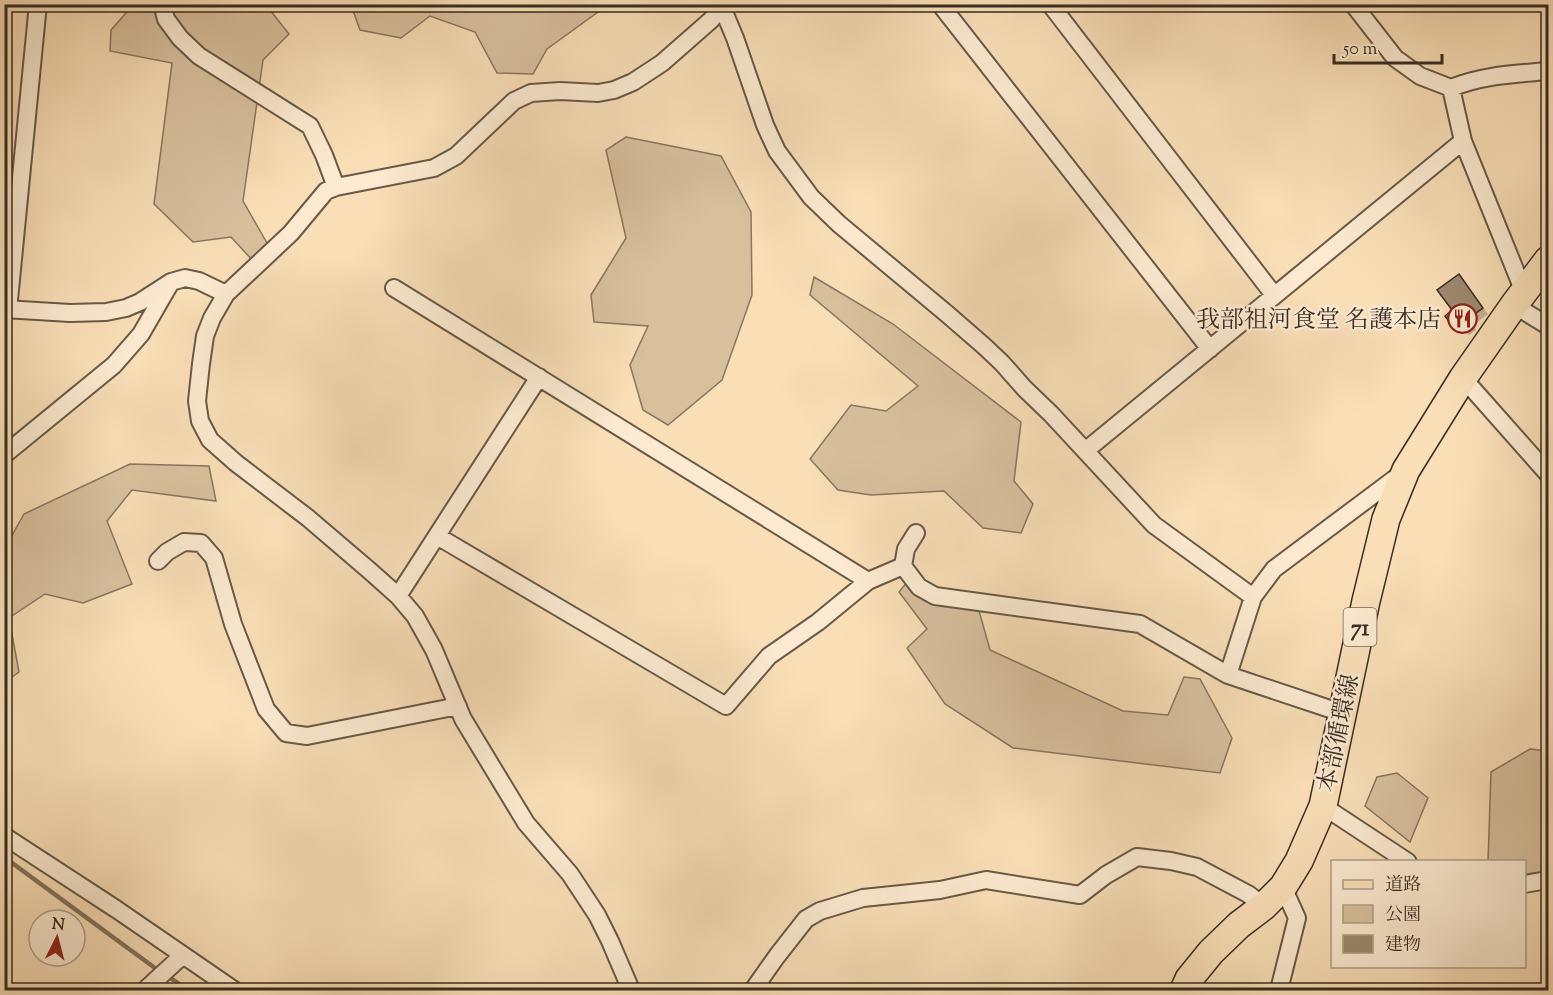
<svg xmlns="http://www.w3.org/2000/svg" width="1553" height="995" font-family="'Sorts Mill Goudy','Noto Serif JP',serif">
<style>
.green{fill:#d8c09d;stroke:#887660;stroke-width:1.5}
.shadow{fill:#0003}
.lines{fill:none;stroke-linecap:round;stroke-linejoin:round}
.stream{stroke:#84735d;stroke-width:4.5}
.building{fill:#9c896f;stroke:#372d23;stroke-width:1.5}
.minor-casing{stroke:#685948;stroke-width:20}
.primary-casing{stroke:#372d23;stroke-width:30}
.minor{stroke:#fbead0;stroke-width:16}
.primary{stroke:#f9deb6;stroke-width:27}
.labels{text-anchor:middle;stroke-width:5;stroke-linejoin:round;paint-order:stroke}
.shield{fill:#fbead0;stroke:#726657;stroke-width:1.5}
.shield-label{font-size:22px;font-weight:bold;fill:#372d23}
.poi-label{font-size:24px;fill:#372d23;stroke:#fbead0;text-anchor:end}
.street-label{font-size:24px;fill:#372d23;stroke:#fbead0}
</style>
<rect width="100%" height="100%" fill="#f9deb6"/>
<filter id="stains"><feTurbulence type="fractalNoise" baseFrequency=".00333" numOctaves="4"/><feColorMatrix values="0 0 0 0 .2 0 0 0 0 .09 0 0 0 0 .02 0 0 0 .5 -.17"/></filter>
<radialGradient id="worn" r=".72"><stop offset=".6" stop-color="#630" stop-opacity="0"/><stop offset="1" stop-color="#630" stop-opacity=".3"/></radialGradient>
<path class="green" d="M 133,5 L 266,5 L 289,34 L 263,60 L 243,201 L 271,250 L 255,263 L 231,237 L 193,242 L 154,204 L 172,63 L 110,51 L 111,30 Z
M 351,5 L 602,4 L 602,9 L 547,49 L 533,74 L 497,73 L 475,32 L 430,16 L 401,38 L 360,30 Z
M 626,137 L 721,156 L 751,212 L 752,295 L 722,380 L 668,425 L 643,410 L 630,365 L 648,326 L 594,322 L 591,295 L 626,238 L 606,150 Z
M 814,277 L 893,324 L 1021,422 L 1014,481 L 1033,504 L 1021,533 L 983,528 L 944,491 L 871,495 L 838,490 L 810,459 L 851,405 L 886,411 L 918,386 L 810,295 Z
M 130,464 L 209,466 L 216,501 L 132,490 L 107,521 L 132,584 L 83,603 L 45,594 L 9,618 L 19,672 L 5,682 L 5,548 L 24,514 Z
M 908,581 L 978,607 L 990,650 L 1123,711 L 1168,715 L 1184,677 L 1200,679 L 1232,738 L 1220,773 L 1013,748 L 945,704 L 907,648 L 927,629 L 899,592 Z
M 1530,749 L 1548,751 L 1548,890 L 1547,891 L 1525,883 L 1524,862 L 1488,862 L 1491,772 Z
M 1397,773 L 1428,798 L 1410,842 L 1365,806 L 1377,777 Z"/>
<path class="shadow" d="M 1465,282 L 1488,314 L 1473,325 L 1476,330 L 1469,335 L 1464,331 L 1461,333 L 1447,316 L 1454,311 Z"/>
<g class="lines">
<path class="stream" d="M 4,857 L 159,971
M 166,975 L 188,990"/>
</g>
<path class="building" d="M 1459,274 L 1483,308 L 1468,319 L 1472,324 L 1462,330 L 1458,326 L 1454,328 L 1445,316 L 1452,310 L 1437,290 Z"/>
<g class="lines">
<defs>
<path id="minor" d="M 162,4 L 166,19 L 180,38 L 199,56 L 310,126 L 324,155 L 336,187
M 940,4 L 1210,349
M 1050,4 L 1274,295
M 1353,4 L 1395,58 L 1420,76 L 1451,88 C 1482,75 1515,74 1548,71
M 722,7 L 735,38 L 765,125 L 777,151 L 811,197 L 839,224 L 946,313 L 984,346 L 1002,363 L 1024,388 L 1051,414 L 1154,525 L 1253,597
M 1451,88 L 1463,141 L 1524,292
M 394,288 L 868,581
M 1514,305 L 1548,326
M 4,309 L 70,313 L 106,312 L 126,308 L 140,302 L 171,282 L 185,278 L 199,281 L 226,294
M 8,310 L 38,4
M 1463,378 L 1548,474
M 1085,451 L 1463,141
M 4,455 L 114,365 L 141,334 L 171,282
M 916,533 L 906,549 L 903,566 L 919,587 L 935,596 L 1140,624 L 1228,675 L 1342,713
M 437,536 L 726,706 L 769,656 L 818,622 L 868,581 L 903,566
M 158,561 L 167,552 L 184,542 L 201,543 L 214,558 L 233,624 L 266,709 L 286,733 L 307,736 L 458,706
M 398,596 L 539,377
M 1228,675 L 1253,597 L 1274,569 L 1401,474
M 1323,806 L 1408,862
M 4,836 L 116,909 L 234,990
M 1524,884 L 1548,880
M 145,990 L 183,955
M 631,990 L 610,941 L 597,915 L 570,874 L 526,823 L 463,719 L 434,650 L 415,616 L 398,596 L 370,571 L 308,518 L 236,463 L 210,440 L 200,421 L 197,401 L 201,364 L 205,336 L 212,318 L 226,294 L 291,233 L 326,191 L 336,187 L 434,168 L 456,156 L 514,101 L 531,93 L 560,91 L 598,93 L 614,90 L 633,82 L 662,63 L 711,20 L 724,4
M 753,990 L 777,956 L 806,919 L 820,911 L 863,898 L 940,890 L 986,880 L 1080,895 L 1106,875 L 1137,857 L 1171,861 L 1197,867 L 1248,894 L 1264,906
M 1279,990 L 1297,918 L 1283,887"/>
<path id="primary" d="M 1184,990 L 1189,979 L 1211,952 L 1239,925 L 1264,906 L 1283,887 L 1299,861 L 1323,806 L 1366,601 L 1386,519 L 1406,470 L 1463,378 L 1514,305 L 1548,260"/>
</defs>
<use href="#minor" class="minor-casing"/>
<use href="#primary" class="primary-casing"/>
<use href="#minor" class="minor"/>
<use href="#primary" class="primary"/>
</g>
<defs>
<symbol id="restaurant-ring" viewBox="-11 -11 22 22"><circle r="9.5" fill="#fbead0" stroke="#8f2418" stroke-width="1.5"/><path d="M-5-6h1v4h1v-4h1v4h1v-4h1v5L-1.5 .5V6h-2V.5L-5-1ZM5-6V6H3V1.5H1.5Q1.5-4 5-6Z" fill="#8f2418"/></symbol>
</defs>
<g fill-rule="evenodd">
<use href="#restaurant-ring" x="1446" y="302" width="33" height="33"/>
</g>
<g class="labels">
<rect class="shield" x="1343.5" y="608" width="33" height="38" rx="4.5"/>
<g class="shield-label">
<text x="1360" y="635">71</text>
</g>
<g class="poi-label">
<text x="1441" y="327">我部祖河食堂 名護本店</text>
</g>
<g class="street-label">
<text transform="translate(1338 733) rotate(-78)" y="8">本部循環線</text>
</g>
</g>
<rect width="1553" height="995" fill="none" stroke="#f9deb6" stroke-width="24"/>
<rect x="6" y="6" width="1541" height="983" fill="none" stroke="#372d23" stroke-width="3"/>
<rect x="12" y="12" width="1529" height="971" fill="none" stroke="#372d23" stroke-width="1.5"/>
<rect x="1331" y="860" width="195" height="108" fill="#fbead0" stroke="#ad9e8b" stroke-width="1.5"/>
<rect x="1343" y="880" width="30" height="9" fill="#f9deb6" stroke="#ad9e8b" stroke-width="1.5"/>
<text x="1385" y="890" font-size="18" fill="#372d23">道路</text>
<rect x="1343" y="905" width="30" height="18" fill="#d8c09d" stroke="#ad9e8b" stroke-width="1.5"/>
<text x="1385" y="920" font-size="18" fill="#372d23">公園</text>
<rect x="1343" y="935" width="30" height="18" fill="#9c896f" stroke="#ad9e8b" stroke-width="1.5"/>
<text x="1385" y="950" font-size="18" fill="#372d23">建物</text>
<g transform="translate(57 938) rotate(6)"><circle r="28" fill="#fbead0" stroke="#ad9e8b" stroke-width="1.5"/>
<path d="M0-4.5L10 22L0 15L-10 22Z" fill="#8f2418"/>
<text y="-9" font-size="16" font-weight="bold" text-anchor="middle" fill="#372d23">N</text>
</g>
<path d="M1334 54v9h108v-9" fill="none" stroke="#372d23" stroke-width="3"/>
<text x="1343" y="54" font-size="18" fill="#372d23" stroke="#fbead0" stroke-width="4.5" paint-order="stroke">50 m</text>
<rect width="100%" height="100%" filter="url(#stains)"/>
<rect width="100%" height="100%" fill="url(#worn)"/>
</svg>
